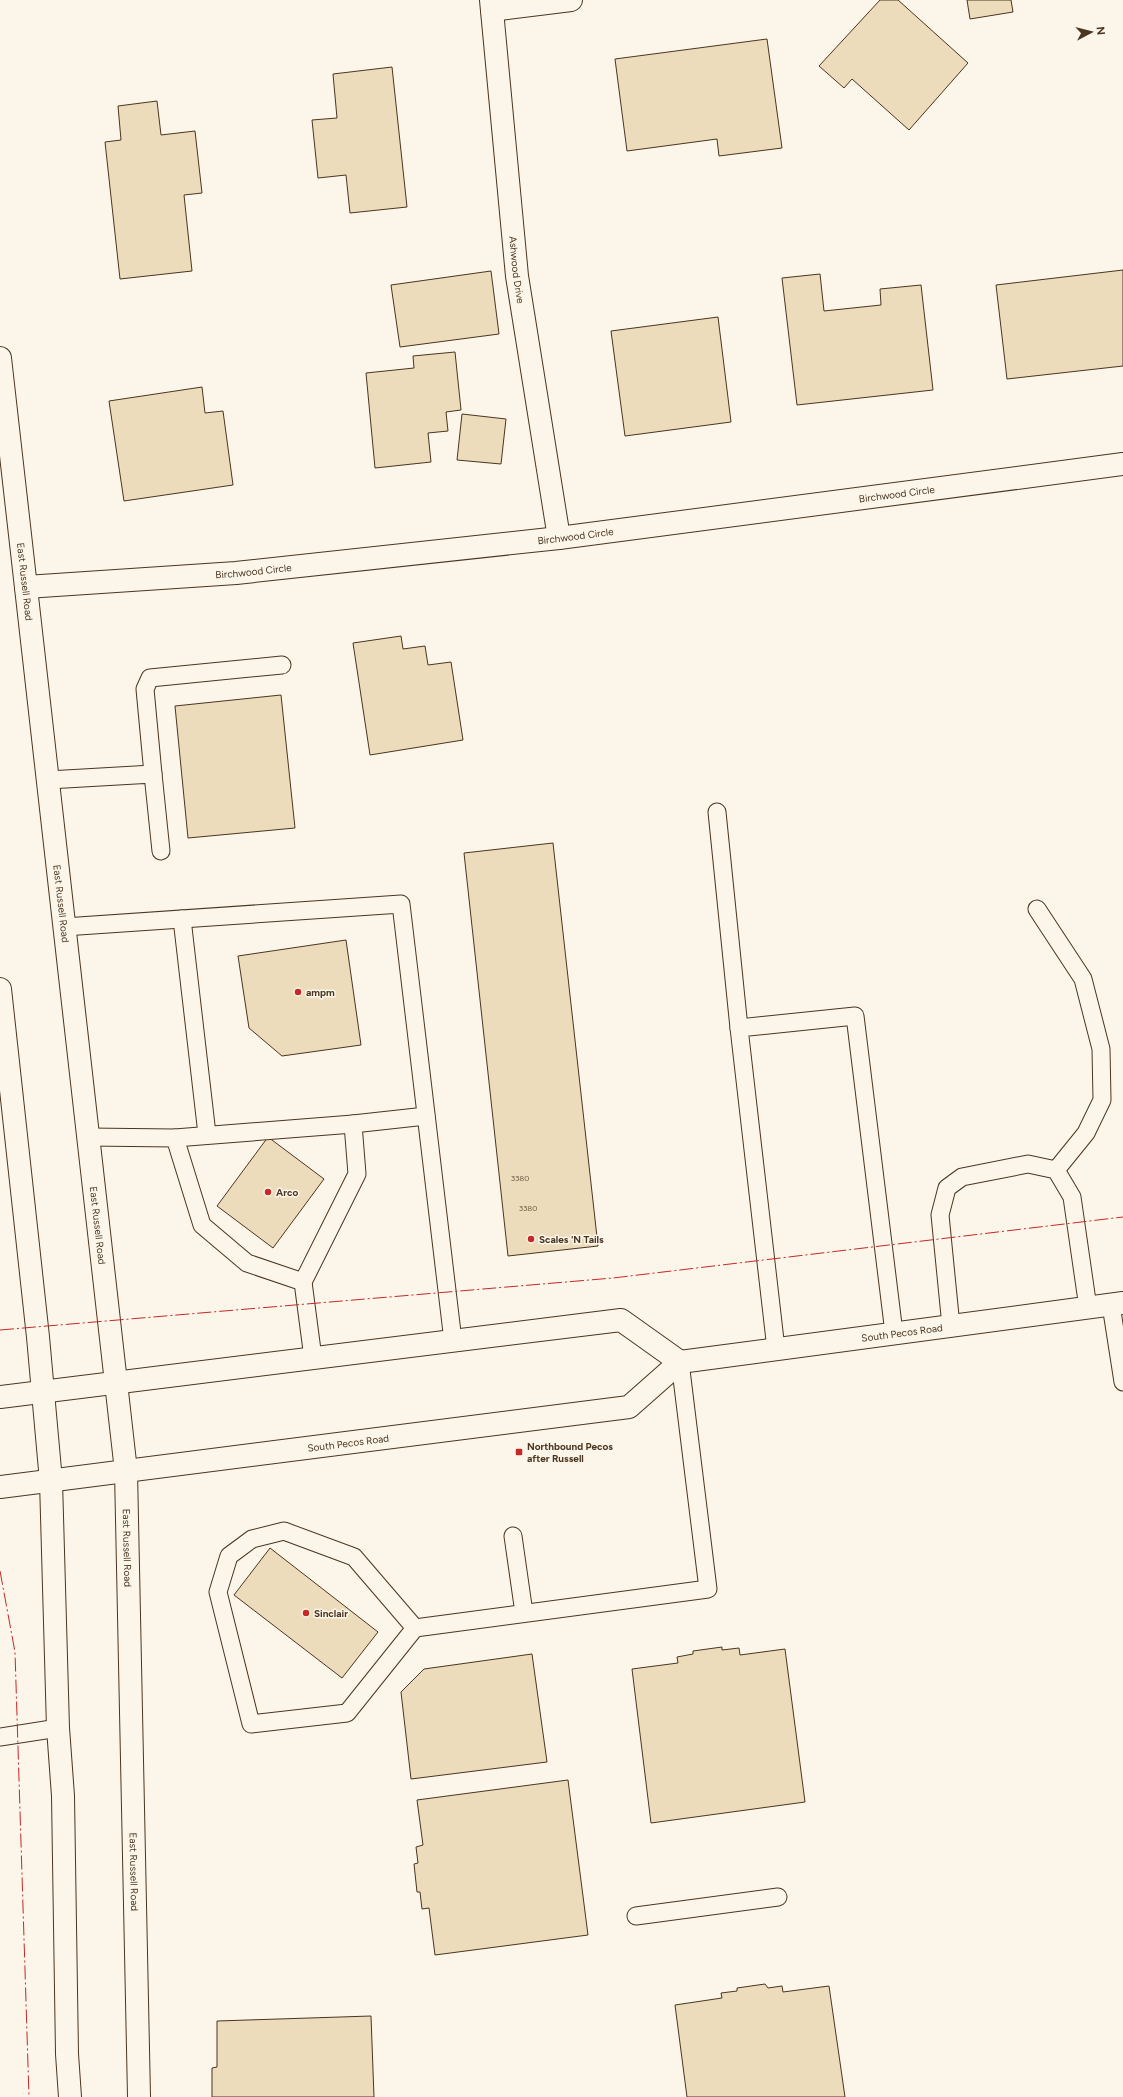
<svg xmlns="http://www.w3.org/2000/svg" width="1123" height="2097" font-family="Figtree,sans-serif">
  <style>
    .building { fill: #ecdcbc; stroke: #4a3520 }
    .lines { fill: none; stroke-linecap: round; stroke-linejoin: round }
    .lane-casing { stroke: #4a3520; stroke-width: 19 }
    .street-casing { stroke: #4a3520; stroke-width: 24 }
    .primary-casing { stroke: #4a3520; stroke-width: 24 }
    .lane { stroke: #fbf6e9; stroke-width: 17 }
    .street { stroke: #fbf6e9; stroke-width: 22 }
    .primary { stroke: #fbf6e9; stroke-width: 22 }
    .power { stroke: #c62828; stroke-width: 1; stroke-dasharray: 14 3 2 3; stroke-linecap: butt }
    .poi-dot { fill: #c62828; stroke: #fbf6e9; stroke-width: 1.5 }
    .labels { text-anchor: middle; stroke-width: 3; stroke-linejoin: round; paint-order: stroke }
    .number-label { font-size: 8px; fill: #725f47 }
    .street-label { font-size: 10px; fill: #4a3520; stroke: #fbf6e9 }
    .poi-label { font-size: 10px; font-weight: bold; fill: #4a3520; stroke: #fbf6e9; text-anchor: start }
  </style>
  <rect width="100%" height="100%" fill="#fbf6e9"/>
  <g class="building">
    <polygon points="880,0 898,0 968,63 909,130 852,79 844,88 819,66"/>
    <polygon points="967,0 1011,0 1013,12 970,19"/>
    <polygon points="767,39 782,148 719,156 717,139 627,151 615,59"/>
    <polygon points="392,67 407,207 350,213 346,175 318,178 312,120 337,118 333,74"/>
    <polygon points="157,101 161,135 195,131 202,193 184,195 192,271 120,279 105,142 121,140 118,106"/>
    <polygon points="1123,270 1123,366 1007,379 996,285"/>
    <polygon points="491,271 499,334 400,347 391,285"/>
    <polygon points="820,274 824,311 881,305 880,289 921,285 933,390 797,405 782,278"/>
    <polygon points="718,317 731,422 625,436 611,331"/>
    <polygon points="455,352 461,410 446,412 448,431 428,433 431,462 375,468 366,373 414,368 413,356"/>
    <polygon points="202,387 205,413 223,411 233,485 124,501 109,401"/>
    <polygon points="462,414 506,419 501,464 457,460"/>
    <polygon points="401,636 403,649 425,646 428,665 451,662 463,740 370,755 353,643"/>
    <polygon points="281,695 295,828 188,838 175,706"/>
    <polygon points="553,843 598,1246 508,1256 464,853"/>
    <polygon points="346,940 361,1045 282,1056 249,1028 238,956"/>
    <polygon points="268,1137 324,1179 273,1248 217,1206"/>
    <polygon points="270,1548 378,1632 342,1678 234,1595"/>
    <polygon points="722,1647 722,1650 739,1648 740,1655 785,1649 805,1802 651,1823 632,1669 678,1663 677,1657 693,1654 693,1651"/>
    <polygon points="532,1654 547,1762 411,1779 401,1692 424,1669"/>
    <polygon points="568,1780 588,1935 435,1955 429,1908 422,1909 420,1892 417,1892 414,1864 418,1863 416,1847 423,1845 417,1800"/>
    <polygon points="765,1984 768,1988 782,1986 783,1992 829,1986 845,2097 687,2097 675,2005 722,1998 721,1993 737,1991 737,1988"/>
    <polygon points="371,2016 374,2097 212,2097 212,2068 217,2067 217,2021"/>
  </g>
  <g class="lines">
    <defs>
      <g id="lane">
        <polyline points="153,774 145,689 150,678 282,665"/>
        <polyline points="48,780 153,774 161,851"/>
        <polyline points="717,812 739,1028"/>
        <polyline points="1037,909 1083,979 1101,1049 1102,1100 1086,1133 1056,1170"/>
        <polyline points="182,919 207,1134"/>
        <polyline points="64,927 401,904 453,1341"/>
        <polyline points="353,1124 426,1116"/>
        <polyline points="88,1137 175,1138 202,1225 247,1263 303,1282 313,1358"/>
        <polyline points="175,1138 353,1124 357,1174 303,1282"/>
        <polyline points="1111,1305 1123,1382"/>
        <polyline points="951,1326 940,1215 947,1188 962,1177 1028,1164 1056,1170 1072,1197 1088,1308"/>
        <polyline points="776,1349 739,1028 855,1016 894,1333"/>
        <polygon points="284,1531 354,1557 415,1628 347,1713 251,1724 218,1592 229,1556 252,1539"/>
        <polyline points="513,1536 524,1613"/>
        <polyline points="415,1628 708,1589 680,1362"/>
        <polyline points="0,1737 58,1728"/>
        <polyline points="636,1916 778,1897"/>
      </g>
      <g id="street">
        <path id="s1" d="M 491,0 L 517,276 L 559,538"/>
        <polyline points="492,10 571,0"/>
        <path id="s2" d="M 26,587 L 236,573 L 559,538 L 1123,464"/>
      </g>
      <g id="primary">
        <path id="s3" d="M 0,358 L 126,1471 L 139,2097"/>
        <polyline points="0,989 38,1337 51,1481 58,1728 63,1796 67,2054 70,2097"/>
        <polyline points="0,1397 621,1320 680,1362"/>
        <path id="s4" d="M 0,1487 L 629,1407 L 680,1362 L 1123,1303"/>
      </g>
    </defs>
    <use href="#lane" class="lane-casing"/>
    <use href="#street" class="street-casing"/>
    <use href="#primary" class="primary-casing"/>
    <use href="#lane" class="lane"/>
    <use href="#street" class="street"/>
    <use href="#primary" class="primary"/>
    <g class="power">
      <polyline points="0,1330 613,1278 1123,1217"/>
      <polyline points="0,1571 15,1652 29,2097"/>
    </g>
  </g>
  <g class="poi-dot">
    <circle cx="298" cy="992" r="4"/>
    <circle cx="268" cy="1192" r="4"/>
    <circle cx="531" cy="1239" r="4"/>
    <rect x="515" y="1448" width="8" height="8" rx="2"/>
    <circle cx="306" cy="1613" r="4"/>
  </g>
  <g class="labels">
    <g class="number-label">
      <text x="520" y="1181">3380</text>
      <text x="528" y="1211">3380</text>
    </g>
    <g class="street-label">
      <text dy="4" stroke="none"><textPath href="#s1" startOffset="271">Ashwood Drive</textPath></text>
      <text dy="4" stroke="none"><textPath href="#s2" startOffset="876">Birchwood Circle</textPath></text>
      <text dy="4" stroke="none"><textPath href="#s2" startOffset="552">Birchwood Circle</textPath></text>
      <text dy="4" stroke="none"><textPath href="#s2" startOffset="228">Birchwood Circle</textPath></text>
      <text dy="4" stroke="none"><textPath href="#s3" startOffset="225">East Russell Road</textPath></text>
      <text dy="4" stroke="none"><textPath href="#s3" startOffset="549">East Russell Road</textPath></text>
      <text dy="4" stroke="none"><textPath href="#s3" startOffset="873">East Russell Road</textPath></text>
      <text dy="4" stroke="none"><textPath href="#s4" startOffset="926">South Pecos Road</textPath></text>
      <text dy="4" stroke="none"><textPath href="#s4" startOffset="351">South Pecos Road</textPath></text>
      <text dy="4" stroke="none"><textPath href="#s3" startOffset="1197">East Russell Road</textPath></text>
      <text dy="4" stroke="none"><textPath href="#s3" startOffset="1521">East Russell Road</textPath></text>
    </g>
    <g class="poi-label">
      <text x="306" y="996">ampm</text>
      <text x="276" y="1196">Arco</text>
      <text x="539" y="1243">Scales 'N Tails</text>
      <text x="527" y="1450">Northbound Pecos<tspan x="527" dy="12">after Russell</tspan></text>
      <text x="314" y="1617">Sinclair</text>
    </g>
  </g>
  <g transform="translate(1091 32) rotate(83)" stroke="#fbf6e9" stroke-width="3" paint-order="stroke">
  <path d="M0-3L7 15L0 10L-7 15Z" fill="#4a3520"/>
  <text y="-6" font-size="11" font-weight="bold" text-anchor="middle" fill="#4a3520">N</text>
  </g>
</svg>
